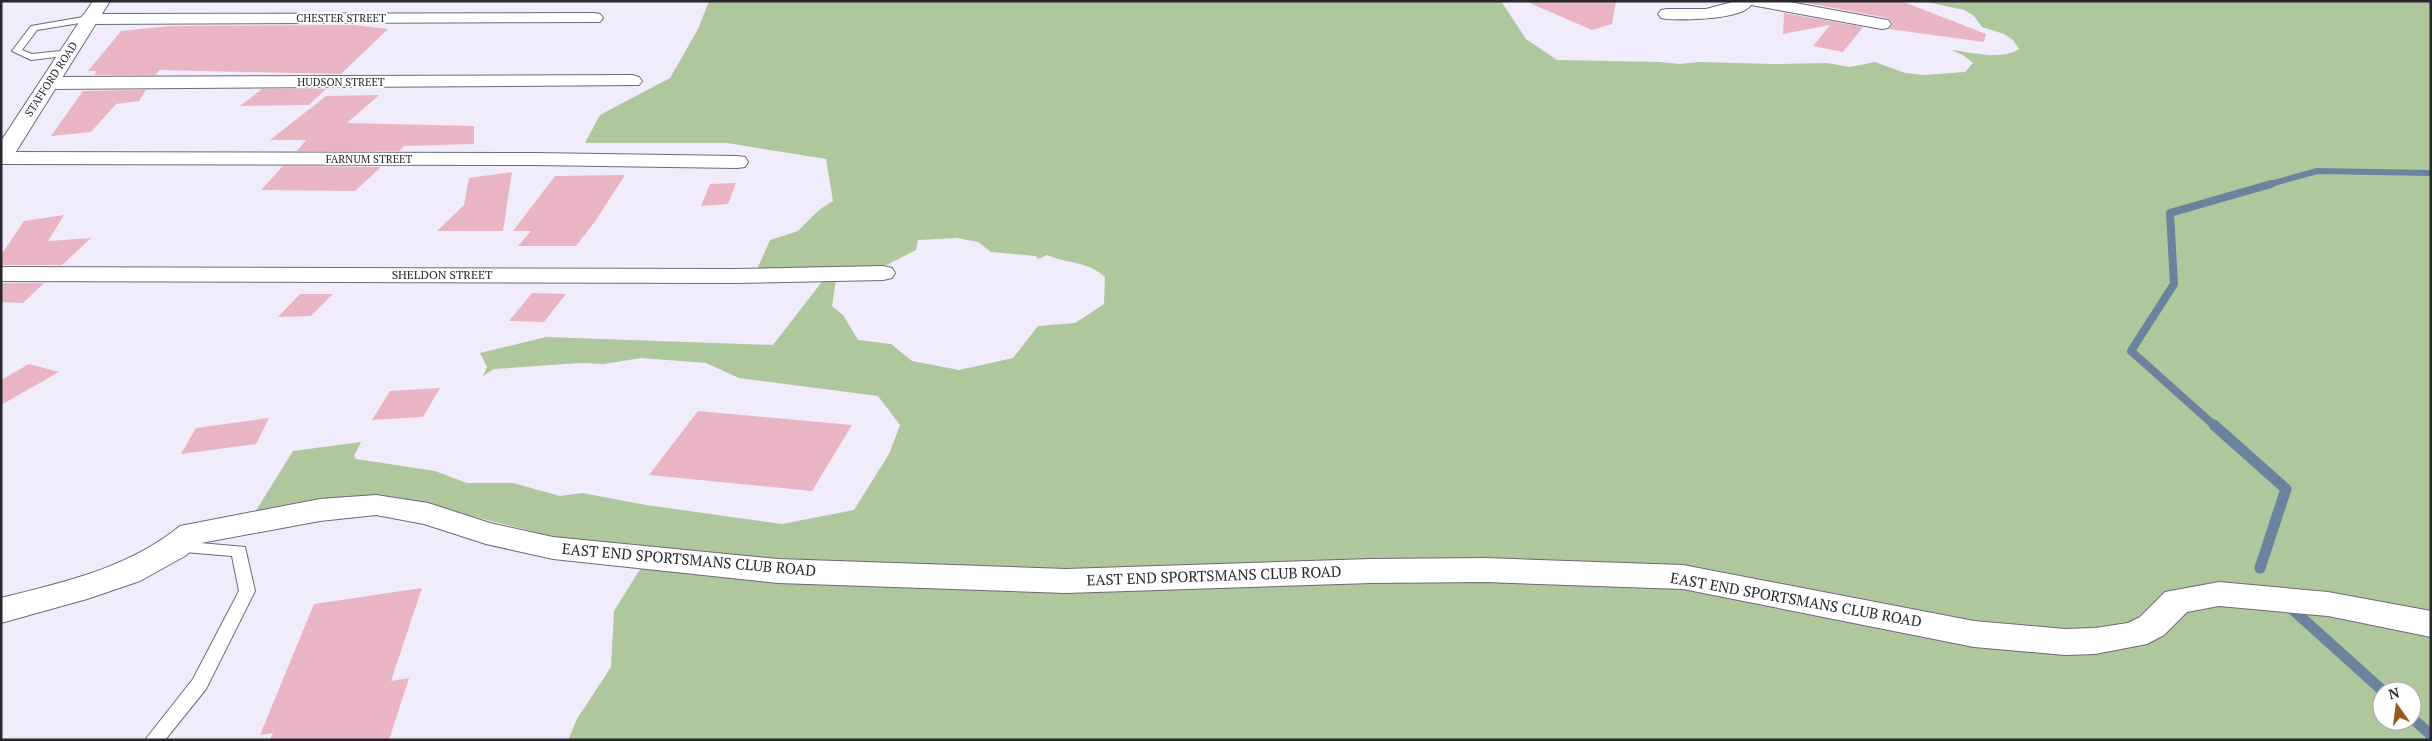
<svg xmlns="http://www.w3.org/2000/svg" width="2432" height="741" font-family="'PT Serif',serif">
  <style>
    .forest { fill: #aec79d; fill-rule: evenodd }
    .lines { fill: none; stroke-linecap: round; stroke-linejoin: round }
    .stream-far2 { stroke: #6c839e; stroke-width: 6 }
    .stream-far1 { stroke: #6c839e; stroke-width: 8 }
    .stream { stroke: #6c839e; stroke-width: 11 }
    .building { fill: #e9b5c4 }
    .service-casing { stroke: #6e697a; stroke-width: 2 }
    .minor-casing { stroke: #6e697a; stroke-width: 2 }
    .secondary-casing { stroke: #6e697a; stroke-width: 2 }
    .service { fill: #fff; fill-rule: evenodd }
    .minor { fill: #fff; fill-rule: evenodd }
    .secondary { fill: #fff; fill-rule: evenodd }
    .labels { text-anchor: middle; stroke-width: 4; stroke-linejoin: round; paint-order: stroke }
    .far-street-label { font-size: 11px; fill: #29272e; stroke: #fff }
    .street-label { font-size: 12px; fill: #29272e; stroke: #fff }
    .near-street-label { font-size: 15px; fill: #29272e; stroke: #fff }
  </style>
  <rect width="100%" height="100%" fill="#f1ecfc"/>
  <path class="forest" d="M 709,1 L 1501,1 L 1526,39 L 1557,60 L 1660,62 L 1680,64 L 1699,62 L 1774,64 L 1827,63 L 1850,67 L 1875,62 L 1905,73 L 1924,75 L 1965,72 L 1973,63 L 1963,55 L 1951,50 C 1972,52 2001,61 2019,49 L 2013,40 L 2004,34 L 1982,27 L 1974,16 L 1964,10 L 1922,1 L 2431,1 L 2431,740 L 568,740 L 577,719 L 611,667 L 614,611 L 649,555 L 568,546 L 535,532 L 435,507 L 255,512 L 293,451 L 361,442 L 354,456 L 356,459 L 435,471 L 467,483 L 513,483 L 560,496 L 582,493 L 646,505 L 782,524 L 854,510 L 889,454 L 900,425 L 878,396 L 739,378 L 706,363 L 641,358 L 604,364 L 580,363 L 494,369 L 483,376 L 487,367 L 480,353 L 546,337 L 773,345 L 824,279 L 756,272 L 770,240 L 798,231 L 819,210 L 833,201 L 826,159 L 727,143 L 585,143 L 600,115 L 670,78 L 698,29 ZM 957,238 L 978,242 L 991,252 L 1036,256 L 1038,259 L 1047,255 C 1067,264 1086,260 1105,277 L 1104,304 L 1075,323 L 1038,326 L 1013,358 L 959,370 L 912,361 L 891,344 L 858,340 L 843,315 L 832,306 L 837,273 L 877,270 L 916,250 L 918,240 ZM 2382,691 L 2412,691 L 2412,721 L 2382,721 Z"/>
  <g class="lines">
    <polyline class="stream-far2" points="2267,185 2317,171 2431,173"/>
    <polyline class="stream-far1" points="2216,427 2131,351 2174,284 2170,213 2271,184"/>
    <g class="stream">
      <polyline points="2214,425 2286,489 2260,568"/>
      <polyline points="2292,609 2383,691"/>
      <polyline points="2412,718 2431,735"/>
    </g>
  </g>
  <g class="building">
    <polygon points="1525,1 1616,1 1612,24 1592,30"/>
    <polygon points="1796,1 1901,1 1986,34 1984,42 1889,29 1893,24 1888,18"/>
    <polygon points="1784,13 1863,27 1843,52 1813,46 1830,25 1783,34"/>
    <polygon points="354,25 388,29 341,74 159,70 156,75 94,75 97,71 88,71 121,31 170,26"/>
    <polygon points="262,89 326,89 309,105 240,106"/>
    <polygon points="146,90 139,101 116,104 91,132 51,136 83,91"/>
    <polygon points="379,95 347,123 474,126 474,144 404,146 399,151 297,151 306,140 270,140 326,96"/>
    <polygon points="283,166 381,167 355,191 261,190"/>
    <polygon points="512,172 503,231 437,231 464,205 469,178"/>
    <polygon points="625,175 596,220 576,246 518,246 531,231 513,231 555,176"/>
    <polygon points="736,183 728,204 701,206 710,184"/>
    <polygon points="64,215 48,241 91,238 62,265 1,265 1,255 24,221"/>
    <polygon points="1,283 44,283 23,303 1,302"/>
    <polygon points="532,293 566,294 544,322 509,321"/>
    <polygon points="300,294 333,294 311,316 278,317"/>
    <polygon points="29,364 59,372 1,405 1,380"/>
    <polygon points="440,388 423,417 372,420 390,391"/>
    <polygon points="698,411 852,425 812,491 649,475"/>
    <polygon points="269,418 256,444 181,454 196,428"/>
    <polygon points="422,588 391,681 409,678 389,740 270,740 273,733 260,735 314,604"/>
  </g>
  <g class="lines">
    <defs>
      <g id="service">
        <polygon points="89,16 92,17 92,21 37,30 22,50 32,54 70,50 75,53 73,55 31,60 12,51 31,26"/>
        <polygon points="178,541 245,547 255,591 206,689 165,740 145,740 193,679 239,591 232,556 172,551 170,547 172,543"/>
      </g>
      <g id="minor">
        <path d="M 1736,1 L 1784,1 L 1882,19 L 1888,20 L 1891,24 L 1888,28 L 1882,29 L 1751,5 C 1741,20 1684,20 1667,19 L 1661,18 L 1658,14 L 1661,10 L 1667,9 L 1706,9 Z"/>
        <polygon points="594,13 600,14 603,18 600,22 89,24 83,23 80,19 83,15 89,14"/>
        <polygon points="632,75 639,77 642,81 639,85 50,89 43,87 40,83 43,79 50,77"/>
        <polygon points="1,152 534,153 737,156 745,157 748,162 745,167 737,168 534,165 1,164"/>
        <polygon points="883,266 892,268 895,273 892,278 883,280 734,283 1,281 1,267 734,269"/>
        <path d="M 376,495 L 428,503 L 490,523 L 553,537 L 778,559 L 1066,569 L 1371,559 L 1485,558 L 1683,565 L 1974,621 L 2065,629 L 2095,628 L 2128,623 L 2140,617 L 2165,592 L 2219,582 L 2328,592 L 2431,611 L 2431,637 L 2328,616 L 2219,606 L 2187,612 L 2164,635 L 2147,644 L 2095,654 L 2065,655 L 1974,647 L 1683,589 L 1485,582 L 1371,583 L 1066,593 L 778,583 L 553,559 L 486,544 L 424,524 L 376,515 L 320,521 L 201,543 L 185,556 L 140,581 L 87,599 L 1,623 L 1,598 C 64,582 129,568 180,526 L 320,499 Z"/>
      </g>
      <polygon id="secondary" points="93,1 110,1 12,158 9,163 1,164 1,141"/>
    </defs>
    <use href="#service" class="service-casing"/>
    <use href="#minor" class="minor-casing"/>
    <use href="#secondary" class="secondary-casing"/>
    <use href="#service" class="service"/>
    <use href="#minor" class="minor"/>
    <use href="#secondary" class="secondary"/>
  </g>
  <g class="labels">
    <g class="far-street-label">
      <text x="341" y="22">CHESTER STREET</text>
      <text transform="translate(51 79) rotate(-57)" y="4">STAFFORD ROAD</text>
      <text x="341" y="86">HUDSON STREET</text>
      <text x="369" y="163">FARNUM STREET</text>
    </g>
    <g class="street-label">
      <text x="442" y="279">SHELDON STREET</text>
    </g>
    <g class="near-street-label">
      <text transform="translate(689 560) rotate(5)" y="5">EAST END SPORTSMANS CLUB ROAD</text>
      <text transform="translate(1214 576) rotate(-2)" y="5">EAST END SPORTSMANS CLUB ROAD</text>
      <text transform="translate(1796 600) rotate(10)" y="5">EAST END SPORTSMANS CLUB ROAD</text>
    </g>
  </g>
  <rect width="2432" height="741" fill="none" stroke="#29272e" stroke-width="5"/>
  <g transform="translate(2397 706) rotate(346)"><circle r="24" fill="#ffffff" stroke="#a9a9ab"/>
  <path d="M0-4L9 19L0 12L-9 19Z" fill="#965a1b"/>
  <text y="-8" font-size="14" font-weight="bold" text-anchor="middle" fill="#29272e">N</text>
  </g>
</svg>
